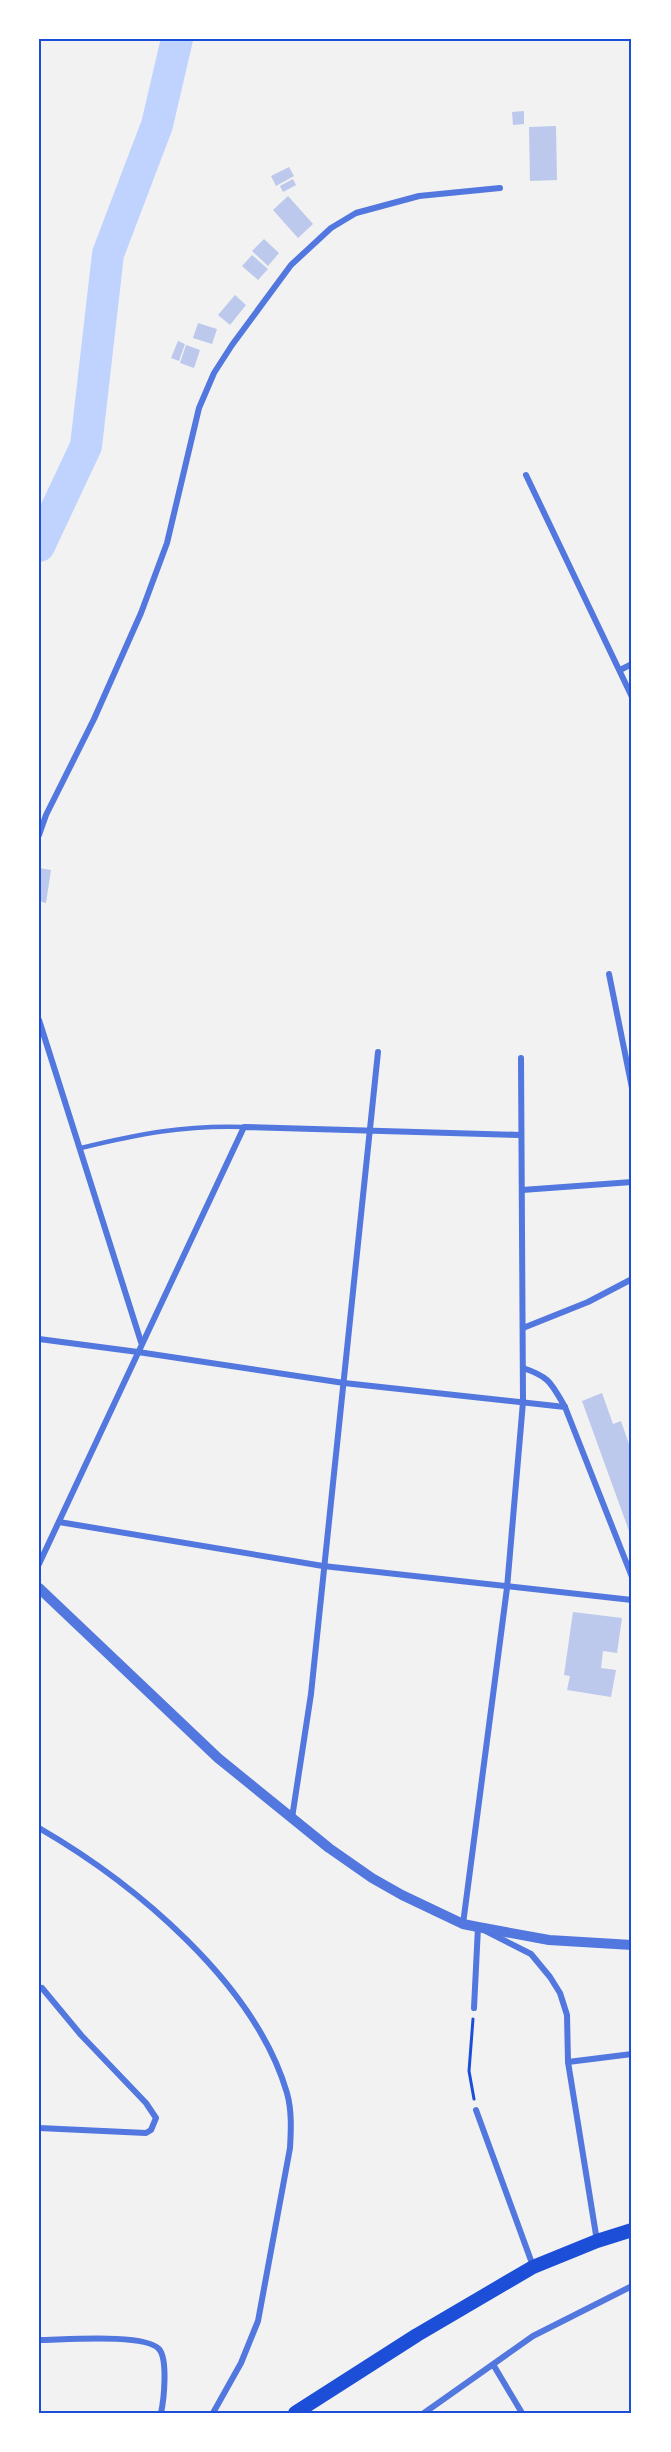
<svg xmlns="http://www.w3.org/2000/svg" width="671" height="2452" font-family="'Fira Sans',sans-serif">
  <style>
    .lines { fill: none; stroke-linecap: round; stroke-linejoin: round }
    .river { stroke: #bfd3fe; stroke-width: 32 }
    .building { fill: #bdc9ec }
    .path { stroke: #1d4ed8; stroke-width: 3 }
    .service { stroke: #5277de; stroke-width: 4.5 }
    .minor { stroke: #5277de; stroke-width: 6 }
    .tertiary { stroke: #5277de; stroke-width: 10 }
    .primary { stroke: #1d4ed8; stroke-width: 14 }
    .neatline { fill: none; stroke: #1d4ed8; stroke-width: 2 }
  </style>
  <rect width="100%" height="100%" fill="#f2f2f2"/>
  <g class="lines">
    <polyline class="river" points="39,546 86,446 108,254 157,125 177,39"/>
  </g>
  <g class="building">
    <polygon points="524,111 524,124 513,125 512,112"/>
    <polygon points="556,126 557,180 530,181 529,127"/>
    <polygon points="289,167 294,176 276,186 271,176"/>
    <polygon points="293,179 296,185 283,192 280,186"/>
    <polygon points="288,196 313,224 298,238 273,210"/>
    <polygon points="264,239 279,253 268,266 252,251"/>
    <polygon points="252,255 268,269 258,280 242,266"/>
    <polygon points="235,295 246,305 230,325 218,315"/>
    <polygon points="198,323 217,329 212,344 193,338"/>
    <polygon points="178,341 185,344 179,361 171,358"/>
    <polygon points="186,345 200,350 194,368 180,363"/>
    <polygon points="39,868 51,870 46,903 39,901"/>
    <polygon points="602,1393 613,1424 621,1421 632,1453 632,1530 629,1531 582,1401"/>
    <polygon points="573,1612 622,1618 617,1653 603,1651 601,1668 616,1670 611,1697 567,1690 570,1676 564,1675"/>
  </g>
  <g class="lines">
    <polyline class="path" points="473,2019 469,2071 474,2099"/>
    <path class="service" d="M 81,1148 C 138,1134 184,1125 244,1127"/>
    <g class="minor">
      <polyline points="526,475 632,697"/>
      <polyline points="620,670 632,664"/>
      <polyline points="39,835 46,815 94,719 141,613 167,543 199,408 214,373 232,345 291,265 331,228 356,213 419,196 500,188"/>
      <polyline points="609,974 632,1088"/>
      <polyline points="39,1020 141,1342"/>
      <polyline points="522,1190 632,1182"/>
      <polyline points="523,1328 588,1302 632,1279"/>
      <polyline points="39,1339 138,1352 344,1383 565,1407"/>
      <path d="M 523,1368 C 550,1377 551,1383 565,1407 L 632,1577"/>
      <polyline points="59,1522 323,1566 632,1600"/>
      <polyline points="39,1564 244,1127 521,1135"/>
      <polyline points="292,1818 311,1694 378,1052"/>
      <path d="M 39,1828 C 134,1883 255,1983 287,2093 C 292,2111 291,2130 290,2148 L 258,2321 L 241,2363 L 213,2413"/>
      <polyline points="463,1924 507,1588 523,1402 521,1058"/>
      <polyline points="474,2008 478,1927 531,1954 550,1977 560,1993 567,2015 568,2062 597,2241"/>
      <polyline points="568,2062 632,2054"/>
      <polyline points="476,2110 533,2266"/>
      <polyline points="39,2128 146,2133 151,2130 156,2118 146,2103 81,2035 42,1988"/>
      <path d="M 39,2340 C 62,2340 145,2333 159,2349 C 168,2359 164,2399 161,2413"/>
      <polyline points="494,2366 522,2413"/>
      <polyline points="424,2413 533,2336 632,2286"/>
    </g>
    <polyline class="tertiary" points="39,1588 218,1758 329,1848 372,1878 402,1895 463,1924 478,1927 549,1940 632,1945"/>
    <polyline class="primary" points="295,2413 417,2335 533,2267 597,2241 632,2230"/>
  </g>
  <rect width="671" height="2452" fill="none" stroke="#ffffff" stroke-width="81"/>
  <rect x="40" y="40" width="590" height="2372" class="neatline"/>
</svg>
